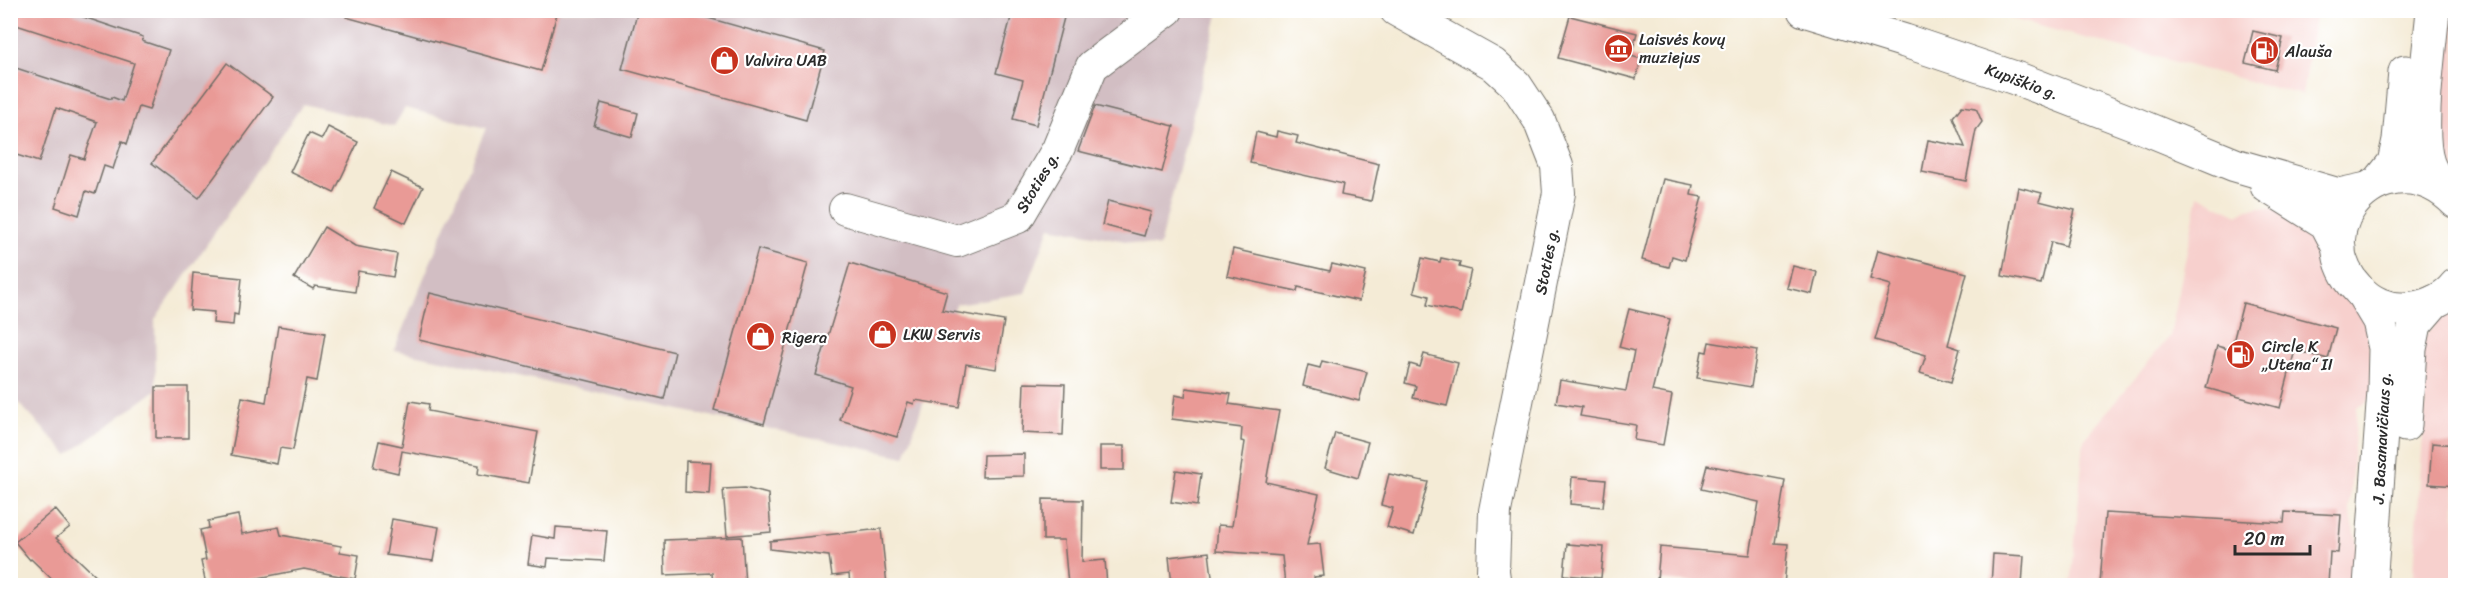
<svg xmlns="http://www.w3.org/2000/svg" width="2466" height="596" font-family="Sriracha,sans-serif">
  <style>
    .built { fill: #f7d0cd }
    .industrial { fill: #d2bec3 }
    .building { fill: #e99a96 }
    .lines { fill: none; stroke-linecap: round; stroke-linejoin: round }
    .minor-casing { stroke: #716e67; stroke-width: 34 }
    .major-casing { stroke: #716e67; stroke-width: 35 }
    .highway-casing { stroke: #716e67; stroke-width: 35 }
    .minor { stroke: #fff; stroke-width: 32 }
    .major { stroke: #fff; stroke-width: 33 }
    .highway { stroke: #fff; stroke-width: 33 }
    .labels { text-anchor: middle; stroke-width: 4.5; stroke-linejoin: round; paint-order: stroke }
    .poi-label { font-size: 16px; fill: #2b2b2b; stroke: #fff; text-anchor: start }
    .street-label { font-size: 16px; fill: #2b2b2b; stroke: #fff }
  </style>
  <rect width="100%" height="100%" fill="#fff"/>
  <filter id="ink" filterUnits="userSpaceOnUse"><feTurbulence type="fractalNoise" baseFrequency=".0167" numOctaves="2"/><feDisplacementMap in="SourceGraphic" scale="12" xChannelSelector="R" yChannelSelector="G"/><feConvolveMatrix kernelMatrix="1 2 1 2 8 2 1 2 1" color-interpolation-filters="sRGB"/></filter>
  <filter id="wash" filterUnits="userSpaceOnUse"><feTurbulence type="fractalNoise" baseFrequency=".008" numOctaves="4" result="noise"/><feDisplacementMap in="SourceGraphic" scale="24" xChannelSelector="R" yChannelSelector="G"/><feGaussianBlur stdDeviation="1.35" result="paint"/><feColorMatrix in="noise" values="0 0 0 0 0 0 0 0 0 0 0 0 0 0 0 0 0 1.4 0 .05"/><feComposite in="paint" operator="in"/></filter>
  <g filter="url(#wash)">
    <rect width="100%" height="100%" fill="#f4ebd6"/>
    <g class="built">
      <polygon points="2004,10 2316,11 2302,95 2001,16"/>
      <polygon points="2441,11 2455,11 2455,185 2446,175 2432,123"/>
      <polygon points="2198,195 2238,215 2248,209 2261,207 2276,208 2307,224 2368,323 2373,395 2366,403 2357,407 2349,508 2357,541 2354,585 2071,586 2084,440 2170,336"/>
      <polygon points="2455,302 2455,585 2413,586 2425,405 2420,396 2420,342"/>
    </g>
    <polygon class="industrial" points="11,11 1219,11 1159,247 1050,227 1025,293 956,304 905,457 394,350 486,128 405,108 394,126 303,104 155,320 156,390 68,455 11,395"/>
    <g id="blocks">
      <g class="building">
        <polygon points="10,10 63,10 143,37 142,41 169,50 149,110 139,107 127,144 122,141 113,169 104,166 95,194 86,191 79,215 55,207 71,155 84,159 97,122 56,108 39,162 10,153 10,66 111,99 112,97 122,101 134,63 10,23"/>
        <polygon points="347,10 558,10 541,71 346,17"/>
        <polygon points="638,10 680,10 825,51 806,120 622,69"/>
        <polygon points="1013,10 1066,10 1036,125 1013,119 1023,80 996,73"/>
        <polygon points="1570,16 1637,33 1631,56 1641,59 1636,79 1558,58"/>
        <polygon points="2253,31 2283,38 2275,70 2245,63"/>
        <polygon points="227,63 273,97 199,198 152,163"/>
        <polygon points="601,103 638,113 632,137 594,126"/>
        <polygon points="1095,106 1174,126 1162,172 1078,151"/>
        <polygon points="1962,106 1976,108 1982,122 1976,130 1966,181 1922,172 1928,140 1965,147 1953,117"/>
        <polygon points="328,127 358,142 334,193 290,172 309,133 322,139"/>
        <polygon points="1277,131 1298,136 1296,143 1379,164 1371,201 1341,195 1343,184 1250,163 1256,132 1276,137"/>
        <polygon points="391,172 423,187 406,223 374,208"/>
        <polygon points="1663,179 1693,185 1691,195 1702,197 1685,260 1672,256 1669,267 1642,260"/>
        <polygon points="2018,187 2042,193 2039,201 2075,210 2066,246 2051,242 2041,284 2002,276"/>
        <polygon points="1108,201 1151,212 1144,236 1102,225"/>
        <polygon points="324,227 355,246 397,254 393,277 358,271 355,292 315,286 313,289 294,278"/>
        <polygon points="758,249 808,263 764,424 714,410"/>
        <polygon points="1233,249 1330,271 1332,264 1366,272 1359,301 1298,287 1297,291 1227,276"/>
        <polygon points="1878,250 1967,273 1948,345 1960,349 1951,382 1920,373 1926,355 1875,340 1891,285 1870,279"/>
        <polygon points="1422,258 1440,262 1441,258 1460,262 1459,267 1471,270 1461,313 1427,305 1429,296 1414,292"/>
        <polygon points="850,263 947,292 942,310 1004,321 996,369 966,364 959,407 915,400 914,404 908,402 897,437 840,420 851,386 816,375"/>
        <polygon points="1793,266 1817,272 1812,294 1787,288"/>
        <polygon points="193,273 242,278 238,315 234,314 233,325 213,323 214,312 190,310"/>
        <polygon points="430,293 675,352 664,399 419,340"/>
        <polygon points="2243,303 2336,328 2328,359 2295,350 2280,408 2206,388 2217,346 2231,350"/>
        <polygon points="1629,309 1670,319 1652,391 1672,395 1663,445 1634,440 1636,425 1580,416 1582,407 1556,403 1560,380 1626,391 1634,351 1619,347"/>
        <polygon points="278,326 325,333 317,381 307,379 293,450 280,448 277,464 231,455 242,397 266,402"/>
        <polygon points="1709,342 1757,350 1751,387 1697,378 1702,351 1707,352"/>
        <polygon points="1424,354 1458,363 1447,406 1413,398 1416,386 1405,383 1410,364 1420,367"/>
        <polygon points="1322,361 1367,372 1359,401 1303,386 1308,365 1320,368"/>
        <polygon points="1024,383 1065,384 1063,435 1022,433"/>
        <rect x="156" y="387" width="32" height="51"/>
        <polygon points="1186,388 1231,394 1229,404 1279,411 1266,482 1319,494 1307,545 1320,544 1324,576 1314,577 1315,585 1285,585 1282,556 1216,551 1218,525 1232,526 1245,442 1241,441 1242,428 1172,419 1175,395 1185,397"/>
        <polygon points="410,401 429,404 428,411 538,432 529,483 478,474 479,465 402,451 398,473 373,467 379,441 402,446"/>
        <polygon points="1335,433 1368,442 1358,478 1325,468"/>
        <polygon points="2432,443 2456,445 2456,486 2429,484"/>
        <rect x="1100" y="446" width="24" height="24"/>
        <polygon points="1024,454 1024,476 982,477 983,455"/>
        <polygon points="686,461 711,462 709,494 685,492"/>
        <polygon points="1707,465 1785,480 1775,543 1788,544 1784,585 1718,585 1657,580 1660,547 1750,555 1759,502 1701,489"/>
        <polygon points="1176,470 1201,474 1197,506 1171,502"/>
        <polygon points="1389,474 1428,482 1414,535 1387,527 1393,508 1381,505"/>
        <polygon points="1572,477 1606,480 1603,507 1570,504"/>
        <polygon points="745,488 768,494 771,532 727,536 723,489"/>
        <polygon points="1043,499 1083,500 1082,562 1105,560 1107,585 1068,585 1064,540 1043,540"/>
        <polygon points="55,509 70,527 56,538 105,585 58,585 31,559 30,560 15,542"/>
        <polygon points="2285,512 2341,515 2338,553 2330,552 2328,585 2100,585 2105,513 2284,523"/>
        <polygon points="238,515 242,534 279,527 281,535 341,546 340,552 359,555 355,579 304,569 238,582 239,585 206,585 201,561 206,560 200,530 209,528 208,521"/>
        <polygon points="392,519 439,527 433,561 386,555"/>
        <polygon points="556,527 607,531 604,561 548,558 547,567 528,564 532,535 555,539"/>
        <polygon points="881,529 887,585 850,585 849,574 832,576 829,556 770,549 770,541"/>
        <polygon points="742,537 745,585 713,585 712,573 665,575 664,540"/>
        <polygon points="1567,544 1604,547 1601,578 1564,575"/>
        <polygon points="1209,552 1213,585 1172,585 1169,557"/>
        <polygon points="1993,554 2024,556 2022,585 1991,585"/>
      </g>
    </g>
  </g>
  <g filter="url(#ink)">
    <use href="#blocks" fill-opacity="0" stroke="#716e67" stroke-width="1.5"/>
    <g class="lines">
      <defs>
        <g id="minor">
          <polyline points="1396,10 1493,64 1516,85 1539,120 1557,166 1559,193 1495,511 1493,571 1495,586"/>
          <polyline points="845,209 957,241 1018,217 1058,149 1092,66 1167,10"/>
        </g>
        <g id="major">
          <polyline points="2364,296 2379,321 2385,348 2384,391 2370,586"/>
          <polyline points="2405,425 2410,349 2415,324 2434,302"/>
        </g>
        <g id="highway">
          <polyline points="1804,10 1905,41 2021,80 2135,124 2235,165 2339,195 2367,189"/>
          <path d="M 2433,10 C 2430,47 2417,132 2428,163 C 2431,173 2439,182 2445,191"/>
          <polyline points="2378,183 2394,163 2399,140 2405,72"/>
          <polyline points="2267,186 2326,223 2339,248"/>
          <path d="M 2456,202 C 2388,133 2297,227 2359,290 C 2370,302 2387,310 2404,309 C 2423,308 2444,301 2456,285"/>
        </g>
      </defs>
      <use href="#minor" class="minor-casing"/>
      <use href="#major" class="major-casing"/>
      <use href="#highway" class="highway-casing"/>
      <use href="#minor" class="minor"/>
      <use href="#major" class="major"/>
      <use href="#highway" class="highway"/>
    </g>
  </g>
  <defs>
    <symbol id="museum-disc" viewBox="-11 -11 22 22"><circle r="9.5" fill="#c8321e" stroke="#fff"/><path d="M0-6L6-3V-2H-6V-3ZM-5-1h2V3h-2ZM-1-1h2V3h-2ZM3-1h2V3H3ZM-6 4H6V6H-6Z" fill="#fff"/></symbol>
    <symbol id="fuel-disc" viewBox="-11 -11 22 22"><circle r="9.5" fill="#c8321e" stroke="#fff"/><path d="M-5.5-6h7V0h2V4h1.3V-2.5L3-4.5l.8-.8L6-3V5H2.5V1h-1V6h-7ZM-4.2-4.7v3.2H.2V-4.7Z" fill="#fff"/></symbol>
    <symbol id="shop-disc" viewBox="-11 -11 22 22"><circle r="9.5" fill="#c8321e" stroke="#fff"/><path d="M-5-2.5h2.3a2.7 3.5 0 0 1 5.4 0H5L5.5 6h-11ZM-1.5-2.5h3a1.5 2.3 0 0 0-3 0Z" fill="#fff"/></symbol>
  </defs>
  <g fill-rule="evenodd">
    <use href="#museum-disc" x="1602" y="32" width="33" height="33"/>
    <use href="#fuel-disc" x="2248" y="34" width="33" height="33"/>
    <use href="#shop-disc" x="708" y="44" width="33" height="33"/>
    <use href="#shop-disc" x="866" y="318" width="33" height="33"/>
    <use href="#shop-disc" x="744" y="320" width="33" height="33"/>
    <use href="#fuel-disc" x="2224" y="338" width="33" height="33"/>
  </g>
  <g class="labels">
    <g class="poi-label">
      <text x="1639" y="45">Laisvės kovų<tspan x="1639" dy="18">muziejus</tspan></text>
      <text x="2285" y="57">Alauša</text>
      <text x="745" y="66">Valvira UAB</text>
      <text x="903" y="340">LKW Servis</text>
      <text x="782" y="343">Rigera</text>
      <text x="2262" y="352">Circle K<tspan x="2262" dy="18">„Utena“ II</tspan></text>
    </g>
    <g class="street-label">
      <text transform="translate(2022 81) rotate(20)" y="6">Kupiškio g.</text>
      <text transform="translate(1037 182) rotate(-59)" y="6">Stoties g.</text>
      <text transform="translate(1546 261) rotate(-79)" y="6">Stoties g.</text>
      <text transform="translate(2381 438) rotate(-87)" y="6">J. Basanavičiaus g.</text>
    </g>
  </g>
  <rect width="2466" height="596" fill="none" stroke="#fff" stroke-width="36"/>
  <path d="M2235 545v9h75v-9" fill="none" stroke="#2b2b2b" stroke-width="3"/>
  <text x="2244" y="545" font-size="18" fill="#2b2b2b" stroke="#ffffff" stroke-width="4.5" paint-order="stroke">20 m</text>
</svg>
